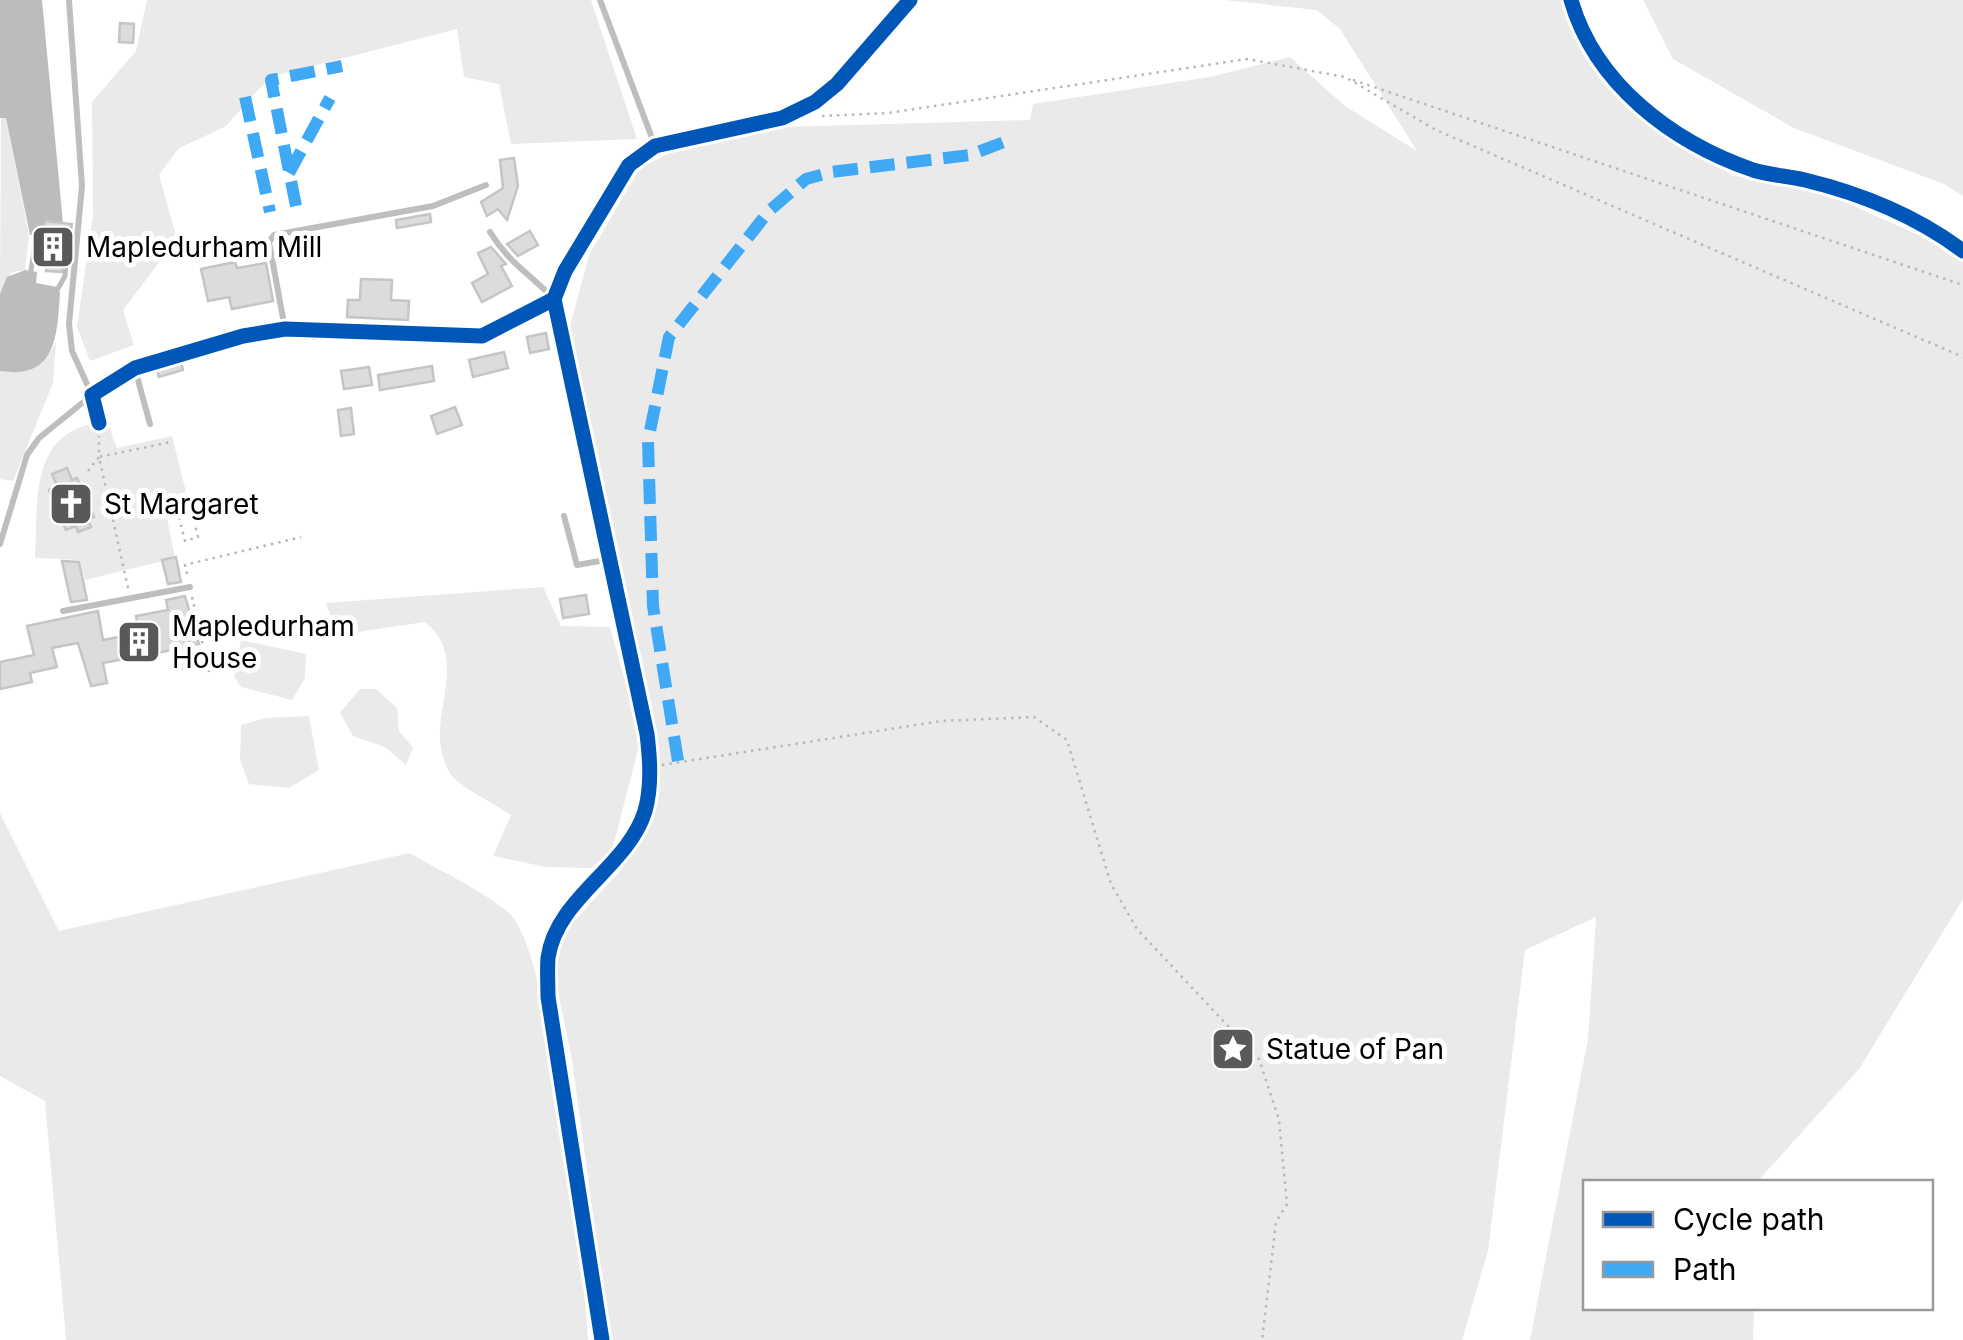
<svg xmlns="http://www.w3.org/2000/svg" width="1963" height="1340" font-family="Inter,sans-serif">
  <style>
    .green { fill: #eaeaea }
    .water { fill: #bcbcbc }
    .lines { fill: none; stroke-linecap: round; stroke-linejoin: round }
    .stream { stroke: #bcbcbc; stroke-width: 5 }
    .building { fill: #dcdcdc; stroke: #c5c5c5; stroke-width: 2.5 }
    .path { stroke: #b8b8b8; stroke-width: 2.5; stroke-dasharray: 2.5 5; stroke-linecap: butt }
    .lane { stroke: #bebebe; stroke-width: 6 }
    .street { stroke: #bebebe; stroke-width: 12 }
    .quiet { stroke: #3fa9f5; stroke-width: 12; stroke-dasharray: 25 12; stroke-linecap: butt }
    .cycleway-casing { stroke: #fff; stroke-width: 21 }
    .cycleway { stroke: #0057b8; stroke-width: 15 }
    .labels { text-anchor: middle; stroke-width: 10; stroke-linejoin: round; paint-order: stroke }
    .poi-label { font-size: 28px; fill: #000; stroke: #fff; text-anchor: start }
  </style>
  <rect width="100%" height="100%" fill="#fff"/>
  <g class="green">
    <polygon points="147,0 591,0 637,139 511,144 499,84 464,77 457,29 270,77 226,126 178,149 159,175 177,239 123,310 134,345 90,361 77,327 93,216 92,102 136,51"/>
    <polygon points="1225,0 1563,0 1576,34 1609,88 1731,175 1820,191 1921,236 1963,261 1963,899 1859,1069 1757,1182 1586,1182 1586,1308 1754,1308 1753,1340 1530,1340 1588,1039 1596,917 1525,950 1488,1251 1462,1340 610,1340 572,1060 553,967 567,929 620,871 647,825 658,775 568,334 589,255 640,168 680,148 783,127 1030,120 1033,104 1210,77 1290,57 1345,106 1417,151 1340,29 1317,10"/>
    <polygon points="1643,0 1963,0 1963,196 1944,184 1794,128 1673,59"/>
    <polygon points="1,117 6,118 29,235 25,270 12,272 0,294"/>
    <path d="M 56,342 L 53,383 L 13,481 L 0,479 L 0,371 C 25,376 45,365 56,342 Z"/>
    <path d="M 99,423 L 109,427 L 117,448 L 172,436 L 186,492 L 163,498 L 175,558 L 85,580 L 80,560 L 35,558 C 38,504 29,431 99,423 Z"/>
    <path d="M 543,587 L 561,626 L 610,627 L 641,738 L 612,851 L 591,868 L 546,867 L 493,856 L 511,815 C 498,806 459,786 452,776 C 416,723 477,665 425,622 L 337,635 L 326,603 Z"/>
    <polygon points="241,640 306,654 305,678 292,700 241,687 234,676"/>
    <polygon points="360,689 376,689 397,708 399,731 413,748 406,765 385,747 353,736 340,713"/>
    <polygon points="309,716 319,770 289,788 249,784 240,760 241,725 266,718"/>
    <path d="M 0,813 L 59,931 L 410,853 C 441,872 481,889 509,913 C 552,951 584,1270 588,1340 L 66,1340 L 45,1101 L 0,1076 Z"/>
  </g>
  <g class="water">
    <polygon points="0,0 42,0 63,223 46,222 44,237 30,235 6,118 0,118"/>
    <path d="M 25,270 L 37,272 L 36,283 L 57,287 L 60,293 C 57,335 57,380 0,371 L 0,294 L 7,277 Z"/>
  </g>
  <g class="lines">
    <g class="stream">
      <polyline points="30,276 35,246"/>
      <polyline points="56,292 65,276 67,247"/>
    </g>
  </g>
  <g class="building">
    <polygon points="120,23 134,24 133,43 119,42"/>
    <polygon points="514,158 518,186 507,220 498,209 487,216 481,202 503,188 500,160"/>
    <polygon points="430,214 431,222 397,228 396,220"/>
    <polygon points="45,221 72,224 62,272 46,271 47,261 39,259"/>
    <polygon points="530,231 538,245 518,256 507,244"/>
    <polygon points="491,247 506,264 501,266 512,286 482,302 472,283 488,274 478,253"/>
    <polygon points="235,262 237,268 266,263 273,301 232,309 229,297 208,301 201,269"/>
    <polygon points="361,279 392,280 391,300 409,301 408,320 347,317 348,300 360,300"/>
    <polygon points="546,333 549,349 530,353 527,337"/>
    <polygon points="504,352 508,368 473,377 469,360"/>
    <polygon points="181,362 183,370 159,377 157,370"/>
    <polygon points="432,366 434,381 380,390 378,375"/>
    <polygon points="369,367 372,385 344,389 341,371"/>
    <polygon points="455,407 462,425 437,434 431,416"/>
    <polygon points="351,408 354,434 341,436 338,410"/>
    <polygon points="67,468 72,480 77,478 94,517 88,520 91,527 78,532 76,526 66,530 49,490 57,486 52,474"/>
    <polygon points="176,557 181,582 168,584 162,560"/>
    <polygon points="62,561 79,562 87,600 71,602"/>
    <polygon points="586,595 589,614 563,618 560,599"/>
    <polygon points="185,596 199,644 190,645 194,667 176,670 172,650 103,663 107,683 91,686 78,643 52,648 57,667 30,673 32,682 0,689 0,662 34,655 27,626 98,611 103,640 139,633 136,616 168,610 166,600"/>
  </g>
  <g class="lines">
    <g class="path">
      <polyline points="1353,80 1963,285"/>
      <polyline points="822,116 888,113 1247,59 1345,77 1436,130 1963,357"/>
      <polyline points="88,471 99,457 99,436"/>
      <polygon points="190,506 198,537 185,541 177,509"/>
      <polyline points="187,574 185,565 301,537"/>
      <polyline points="128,588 99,457 171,442"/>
      <polyline points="192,597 209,672"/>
      <polyline points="662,765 941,721 1034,717 1067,740 1111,884 1137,929 1259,1059 1279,1120 1287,1204 1276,1222 1262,1340"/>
    </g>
    <g class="lane">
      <polyline points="600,0 655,146"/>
      <path d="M 490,232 C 509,263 529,273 554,299 L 647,734 C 650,759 652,786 645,811 C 628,867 556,898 548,958 C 547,970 548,984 548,997 L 602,1340"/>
      <polyline points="285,329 269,242 274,235 433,206 486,185"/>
      <polyline points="135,369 150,424"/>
      <polyline points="564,516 577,565 611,559"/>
      <polyline points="0,544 27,455 39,438 92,395 72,351 69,324 82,186 69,0"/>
      <polyline points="63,611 190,587"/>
    </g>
    <g class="street">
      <path d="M 1571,0 C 1595,84 1672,142 1753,170 C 1769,175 1788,176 1805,180 C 1863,194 1915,215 1963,251"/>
      <path d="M 99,423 L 92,395 C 172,337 278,325 374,330 C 409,332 454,344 488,334 C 506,328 542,314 554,298 C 560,291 561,279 565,270 C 582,237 602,193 628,167 C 675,119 755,135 811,104 C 854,80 875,32 910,0"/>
    </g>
    <g class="quiet">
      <polyline points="245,97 270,212"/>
      <polyline points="289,173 330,98"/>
      <polyline points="296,206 271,80 342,66"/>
      <polyline points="678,761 653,606 648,441 669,337 769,211 806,179 831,172 970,155 1004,142"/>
    </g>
    <defs>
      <g id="cycleway">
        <path d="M 1571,0 C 1595,84 1672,142 1753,170 C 1769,175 1788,176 1805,180 C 1863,194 1915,215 1963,251"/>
        <polyline points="99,423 92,395 135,368 243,336 285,329 482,336 554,299"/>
        <path d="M 602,1340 L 548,997 C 548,984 547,970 548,958 C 556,898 628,867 645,811 C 652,786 650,759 647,734 L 554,299 L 565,271 L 629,165 L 655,146 L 782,118 L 815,102 L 837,84 L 910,0"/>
      </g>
    </defs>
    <use href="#cycleway" class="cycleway-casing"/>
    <use href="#cycleway" class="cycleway"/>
  </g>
  <defs>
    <symbol id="building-square" viewBox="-11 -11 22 22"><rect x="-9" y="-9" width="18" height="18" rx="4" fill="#595959" stroke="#fff"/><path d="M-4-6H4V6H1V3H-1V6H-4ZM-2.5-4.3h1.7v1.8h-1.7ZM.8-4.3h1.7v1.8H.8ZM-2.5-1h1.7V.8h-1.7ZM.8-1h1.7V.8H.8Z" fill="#fff"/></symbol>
    <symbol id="church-square" viewBox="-11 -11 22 22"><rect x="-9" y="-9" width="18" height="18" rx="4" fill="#595959" stroke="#fff"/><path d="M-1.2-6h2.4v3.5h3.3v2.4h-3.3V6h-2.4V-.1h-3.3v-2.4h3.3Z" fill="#fff"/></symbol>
    <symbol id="sight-square" viewBox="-11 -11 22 22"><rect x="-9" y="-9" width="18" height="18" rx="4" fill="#595959" stroke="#fff"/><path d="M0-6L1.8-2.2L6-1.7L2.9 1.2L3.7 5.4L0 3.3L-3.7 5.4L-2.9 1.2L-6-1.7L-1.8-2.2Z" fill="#fff"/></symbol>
  </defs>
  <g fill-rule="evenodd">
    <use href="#building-square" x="28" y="222" width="50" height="50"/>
    <use href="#church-square" x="46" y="479" width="50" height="50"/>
    <use href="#building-square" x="114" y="617" width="50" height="50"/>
    <use href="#sight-square" x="1208" y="1024" width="50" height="50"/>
  </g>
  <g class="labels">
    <g class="poi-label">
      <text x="86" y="257">Mapledurham Mill</text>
      <text x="104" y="514">St Margaret</text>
      <text x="172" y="636">Mapledurham<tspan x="172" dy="32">House</tspan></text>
      <text x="1266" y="1059">Statue of Pan</text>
    </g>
  </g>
  <rect x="1583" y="1180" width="350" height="130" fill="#ffffff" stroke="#999999" stroke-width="2.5"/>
  <rect x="1603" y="1212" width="50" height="15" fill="#0057b8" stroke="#999999" stroke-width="2.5"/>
  <text x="1673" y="1230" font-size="30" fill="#000000">Cycle path</text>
  <rect x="1603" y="1262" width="50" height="15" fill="#3fa9f5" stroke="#999999" stroke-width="2.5"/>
  <text x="1673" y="1280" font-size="30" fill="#000000">Path</text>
</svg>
